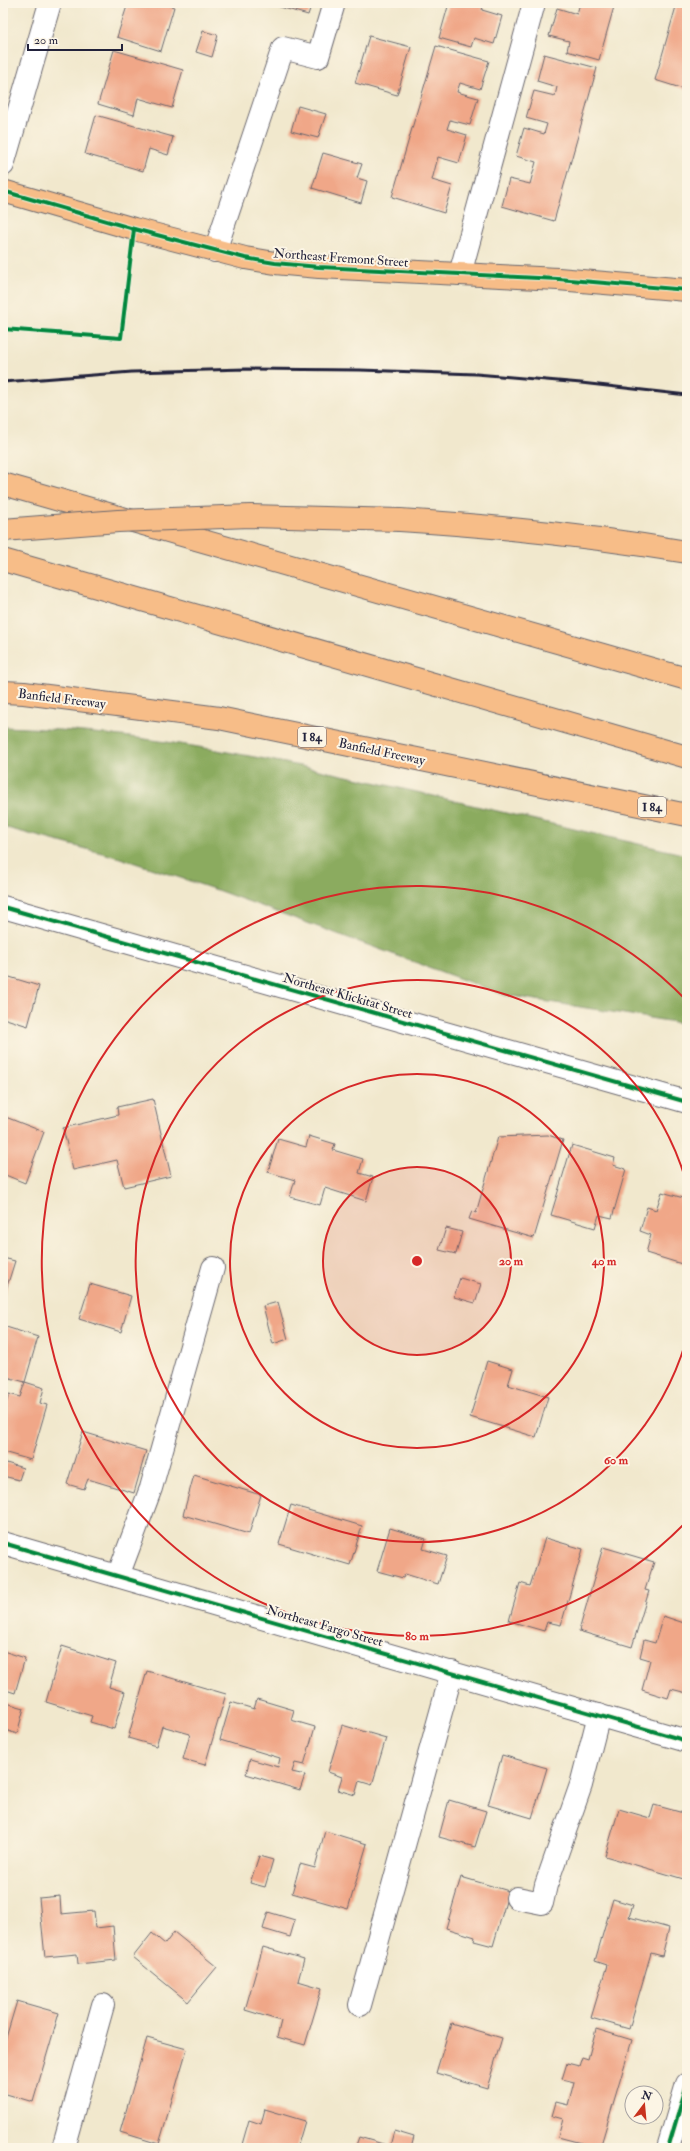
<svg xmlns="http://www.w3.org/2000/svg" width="690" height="2151" font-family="'IM FELL Double Pica',serif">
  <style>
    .forest { fill: #8bab5e; stroke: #56664c }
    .building { fill: #f0a788 }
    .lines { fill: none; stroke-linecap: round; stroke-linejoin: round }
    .minor-casing { stroke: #6a676e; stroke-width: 24 }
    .major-casing { stroke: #6a676e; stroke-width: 24 }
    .highway-casing { stroke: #6a676e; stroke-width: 24 }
    .minor { stroke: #fff; stroke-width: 22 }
    .major { stroke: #f7bd88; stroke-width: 22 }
    .highway { stroke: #f7bd88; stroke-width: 22 }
    .rail { stroke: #22223b; stroke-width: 3 }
    .highway-bridge-casing { stroke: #6a676e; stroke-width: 24; stroke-linecap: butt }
    .highway-bridge { stroke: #f7bd88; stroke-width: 22 }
    .cycleway-casing { stroke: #fcf5e5; stroke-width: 6 }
    .cycleway { stroke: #00873e; stroke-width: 4 }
    .ring { fill: none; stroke: #d62828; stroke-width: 2 }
    .labels { text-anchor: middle; stroke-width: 4; stroke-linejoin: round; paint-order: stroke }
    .shield { fill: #fcf5e5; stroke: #63616e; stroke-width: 1 }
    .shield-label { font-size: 12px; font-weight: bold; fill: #22223b }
    .street-label { font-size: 13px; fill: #22223b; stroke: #fcf5e5 }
    .centre { fill: #d62828; stroke: #fcf5e5; stroke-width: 2 }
    .ring-label { font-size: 12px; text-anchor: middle; font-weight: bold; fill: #d62828; stroke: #fcf5e5; stroke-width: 4; stroke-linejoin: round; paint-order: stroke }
  </style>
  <rect width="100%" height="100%" fill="#fcf5e5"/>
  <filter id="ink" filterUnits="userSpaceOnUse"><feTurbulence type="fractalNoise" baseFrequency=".025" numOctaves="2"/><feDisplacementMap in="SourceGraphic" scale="8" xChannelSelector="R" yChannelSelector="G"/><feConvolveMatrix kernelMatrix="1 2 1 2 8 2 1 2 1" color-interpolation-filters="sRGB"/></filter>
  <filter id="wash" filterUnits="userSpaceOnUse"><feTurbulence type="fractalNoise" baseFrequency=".012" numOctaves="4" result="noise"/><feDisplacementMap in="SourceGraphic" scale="16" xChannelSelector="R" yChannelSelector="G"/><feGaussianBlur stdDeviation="0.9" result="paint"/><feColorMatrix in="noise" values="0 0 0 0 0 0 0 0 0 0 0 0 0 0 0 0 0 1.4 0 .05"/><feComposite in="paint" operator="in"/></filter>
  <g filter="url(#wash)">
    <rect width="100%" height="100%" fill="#f1e8cd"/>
    <path class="forest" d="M 3,727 C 144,731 284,761 421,793 C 510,814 598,835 687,855 L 687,1024 L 505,995 L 217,890 L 117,857 L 3,827 Z"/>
    <g id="blocks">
      <g class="building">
        <polygon points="128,3 160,3 174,7 161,51 117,37"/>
        <polygon points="266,3 312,3 308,15"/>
        <polygon points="449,3 484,3 482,10 502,16 494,44 474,38 471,47 439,38"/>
        <polygon points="580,3 615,3 599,60 567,51 569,41 549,36 557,8 577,14"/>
        <polygon points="677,3 687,3 687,90 655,80"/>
        <polygon points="203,31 218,35 212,57 196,52"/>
        <polygon points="369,36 411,47 397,95 355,83"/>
        <polygon points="436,46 489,61 480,89 460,83 457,92 478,98 470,125 450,120 447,129 467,135 459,163 438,157 432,180 452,186 444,213 392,197"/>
        <polygon points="114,50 183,70 172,108 138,98 134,115 98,104"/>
        <polygon points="544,54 597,68 554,221 502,206 509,179 530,184 536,162 516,156 524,128 544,134 547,124 526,118 534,91 555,96 557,87 537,81"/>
        <polygon points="298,106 326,114 318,138 291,131"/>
        <polygon points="96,115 173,137 168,155 149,149 143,171 85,154"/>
        <polygon points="323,153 362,164 357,178 367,181 361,203 312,188"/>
        <polygon points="3,975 39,986 28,1026 3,1018"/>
        <polygon points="153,1099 171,1176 124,1187 117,1160 73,1170 63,1128 118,1115 117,1107"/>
        <polygon points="3,1116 44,1132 25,1183 3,1174"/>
        <polygon points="548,1135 563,1140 534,1238 469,1219 472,1211 476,1213 498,1137"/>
        <polygon points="309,1136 335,1144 333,1150 363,1159 359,1173 373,1177 366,1201 325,1188 320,1205 290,1197 295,1180 268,1172 278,1139 306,1147"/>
        <polygon points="572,1145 615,1158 613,1165 626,1169 612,1218 599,1215 595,1228 551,1215"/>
        <polygon points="662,1192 687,1199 687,1259 685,1265 646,1253 651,1235 640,1231 647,1207 656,1210"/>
        <polygon points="446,1228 462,1232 456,1254 439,1250"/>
        <polygon points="3,1258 15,1261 3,1299"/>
        <polygon points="460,1278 481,1284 475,1303 454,1297"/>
        <polygon points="90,1284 131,1296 121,1332 79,1319"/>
        <polygon points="278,1302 288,1339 273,1344 263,1306"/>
        <polygon points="3,1326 38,1337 25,1382 44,1388 40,1403 47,1405 31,1460 3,1452 3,1414 9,1394 20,1397 25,1382 3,1376"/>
        <polygon points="487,1361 513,1369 508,1385 548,1397 536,1437 470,1417"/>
        <polygon points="83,1432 146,1451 134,1493 88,1479 84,1489 67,1484"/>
        <polygon points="3,1462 23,1468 19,1480 3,1476"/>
        <polygon points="194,1475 261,1495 249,1534 183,1515"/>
        <polygon points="291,1505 362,1526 350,1565 279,1544"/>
        <polygon points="390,1528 426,1539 423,1549 447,1556 438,1584 405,1574 403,1578 377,1571"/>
        <polygon points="545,1538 583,1549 561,1625 547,1622 544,1631 509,1621 520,1583 530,1586"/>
        <polygon points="603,1547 654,1562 645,1590 649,1591 632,1647 579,1631"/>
        <polygon points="663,1616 687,1624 687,1693 671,1689 668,1698 642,1690 650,1660 640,1657 644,1640 655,1643"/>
        <polygon points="62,1646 116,1663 109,1687 125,1692 114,1729 90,1722 92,1716 46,1702"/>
        <polygon points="3,1651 25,1658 15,1693 3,1689"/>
        <polygon points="147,1671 226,1694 205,1765 183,1759 190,1734 162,1726 156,1746 128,1738"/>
        <polygon points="257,1699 294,1710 291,1720 315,1727 304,1765 295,1763 292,1772 305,1775 300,1790 246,1774 250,1759 278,1767 280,1758 220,1740 231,1702 254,1709"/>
        <polygon points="3,1702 24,1708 17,1734 3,1729"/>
        <polygon points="342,1725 386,1738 372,1785 359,1781 355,1795 338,1790 342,1777 328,1772"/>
        <polygon points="502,1755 547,1768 532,1818 488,1805"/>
        <polygon points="449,1800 486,1811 475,1847 439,1837"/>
        <polygon points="654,1805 687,1814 685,1828 687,1829 687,1880 605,1856 619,1809 650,1818"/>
        <polygon points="325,1831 367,1844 348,1909 292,1893 300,1864 315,1868"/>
        <polygon points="259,1856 273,1860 265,1887 250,1883"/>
        <polygon points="461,1877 509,1891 493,1946 474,1941 475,1937 446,1928"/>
        <polygon points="60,1896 61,1914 94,1911 96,1928 113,1926 116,1960 78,1964 77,1954 45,1957 39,1898"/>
        <polygon points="613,1899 633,1905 629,1917 669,1928 662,1956 651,1953 629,2029 591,2018 607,1965 595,1961"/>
        <polygon points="268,1912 295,1920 290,1937 263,1929"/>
        <polygon points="174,1932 217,1967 188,2002 133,1957 152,1933 165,1944"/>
        <polygon points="263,1947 304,1959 298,1981 322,1988 305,2045 277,2037 281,2021 245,2010"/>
        <polygon points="17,2001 59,2013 33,2102 3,2093 3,2040 5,2041"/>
        <polygon points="451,2023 502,2038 487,2088 436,2073"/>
        <polygon points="596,2029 632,2040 600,2148 558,2137 563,2119 552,2116 556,2102 568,2105 574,2082 562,2079 567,2063 579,2066 582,2057 588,2059"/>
        <polygon points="147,2038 187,2049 159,2144 120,2132"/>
        <polygon points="265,2109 305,2121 297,2148 241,2148 249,2120 261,2124"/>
        <polygon points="394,2131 414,2137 411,2148 355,2148 359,2137 390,2146"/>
      </g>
    </g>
  </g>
  <g filter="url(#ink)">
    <use href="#blocks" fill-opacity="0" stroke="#6a676e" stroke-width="1"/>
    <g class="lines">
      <defs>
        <g id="minor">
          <polyline points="3,165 50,3"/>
          <polyline points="215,251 283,48 318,57 334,3"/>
          <polyline points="460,274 534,3"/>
          <polyline points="3,907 687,1102"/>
          <polyline points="3,1543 687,1741"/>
          <polyline points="118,1576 151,1488 213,1268"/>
          <polyline points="517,1898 542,1903 546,1885 581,1785 599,1715"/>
          <polyline points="360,2005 452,1672"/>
          <polyline points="63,2148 103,2005"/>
          <polyline points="668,2148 687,2084"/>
        </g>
        <polyline id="major" points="3,191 134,229 245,258 275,263 319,267 558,279 687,290"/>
        <g id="highway">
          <polyline points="3,484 687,679"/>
          <path d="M 400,520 C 496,526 592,536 687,552"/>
          <polyline points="3,560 687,757"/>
          <polyline points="3,692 24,693 219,718 687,815"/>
        </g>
      </defs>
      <use href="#minor" class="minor-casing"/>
      <use href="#major" class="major-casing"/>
      <use href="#highway" class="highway-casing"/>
      <use href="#minor" class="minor"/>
      <use href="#major" class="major"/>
      <use href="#highway" class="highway"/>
      <polyline class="rail" points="3,382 132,372 246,369 360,370 476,374 581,383 687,395"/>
      <defs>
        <polyline id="highway-bridge" points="3,530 118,521 250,516 400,520"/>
      </defs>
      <use href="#highway-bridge" class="highway-bridge-casing"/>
      <use href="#highway-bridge" class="highway-bridge"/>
      <defs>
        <g id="cycleway">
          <polyline points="3,191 134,229 245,258 275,263 319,267 558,279 687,290"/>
          <polyline points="3,329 121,338 134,229"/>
          <polyline points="3,907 687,1102"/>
          <polyline points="3,1543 687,1741"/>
          <polyline points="668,2148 687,2084"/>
        </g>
      </defs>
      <use href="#cycleway" class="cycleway-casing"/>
      <use href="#cycleway" class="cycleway"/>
    </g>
  </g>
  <circle cx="417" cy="1261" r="94" fill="#d62828" fill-opacity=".12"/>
  <g class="ring">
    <circle cx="417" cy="1261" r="94"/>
    <circle cx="417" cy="1261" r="187"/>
    <path d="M686 1341A281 281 0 1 1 686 1181"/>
    <path d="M687 1521A375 375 0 1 1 687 1001"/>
  </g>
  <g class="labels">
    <g class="shield">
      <rect x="298" y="727" width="28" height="20" rx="3"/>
      <rect x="638" y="797" width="28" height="20" rx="3"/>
    </g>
    <g class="shield-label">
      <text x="312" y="741">I 84</text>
      <text x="652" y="811">I 84</text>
    </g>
    <g class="street-label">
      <text transform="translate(341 257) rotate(4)" y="5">Northeast Fremont Street</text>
      <text transform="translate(62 698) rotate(7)" y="5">Banfield Freeway</text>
      <text transform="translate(382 751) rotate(12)" y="5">Banfield Freeway</text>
      <text transform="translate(348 995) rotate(16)" y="5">Northeast Klickitat Street</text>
      <text transform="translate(325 1625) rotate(16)" y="5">Northeast Fargo Street</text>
    </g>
  </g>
  <circle cx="417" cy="1261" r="6" class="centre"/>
  <g class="ring-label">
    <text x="511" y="1265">20 m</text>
    <text x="604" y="1265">40 m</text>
    <text x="616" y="1464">60 m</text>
    <text x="417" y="1640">80 m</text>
  </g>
  <rect width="690" height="2151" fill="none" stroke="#fcf5e5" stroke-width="16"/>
  <g transform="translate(644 2105) rotate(16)"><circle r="19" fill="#fcf5e5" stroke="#a5a1a1"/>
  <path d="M0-3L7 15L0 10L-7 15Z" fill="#c8321e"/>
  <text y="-6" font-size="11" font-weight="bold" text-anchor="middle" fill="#22223b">N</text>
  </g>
  <path d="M28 44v6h94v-6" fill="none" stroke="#22223b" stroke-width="2"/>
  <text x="34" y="44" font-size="12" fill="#22223b" stroke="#fcf5e5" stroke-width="3" paint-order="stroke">20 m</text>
</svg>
